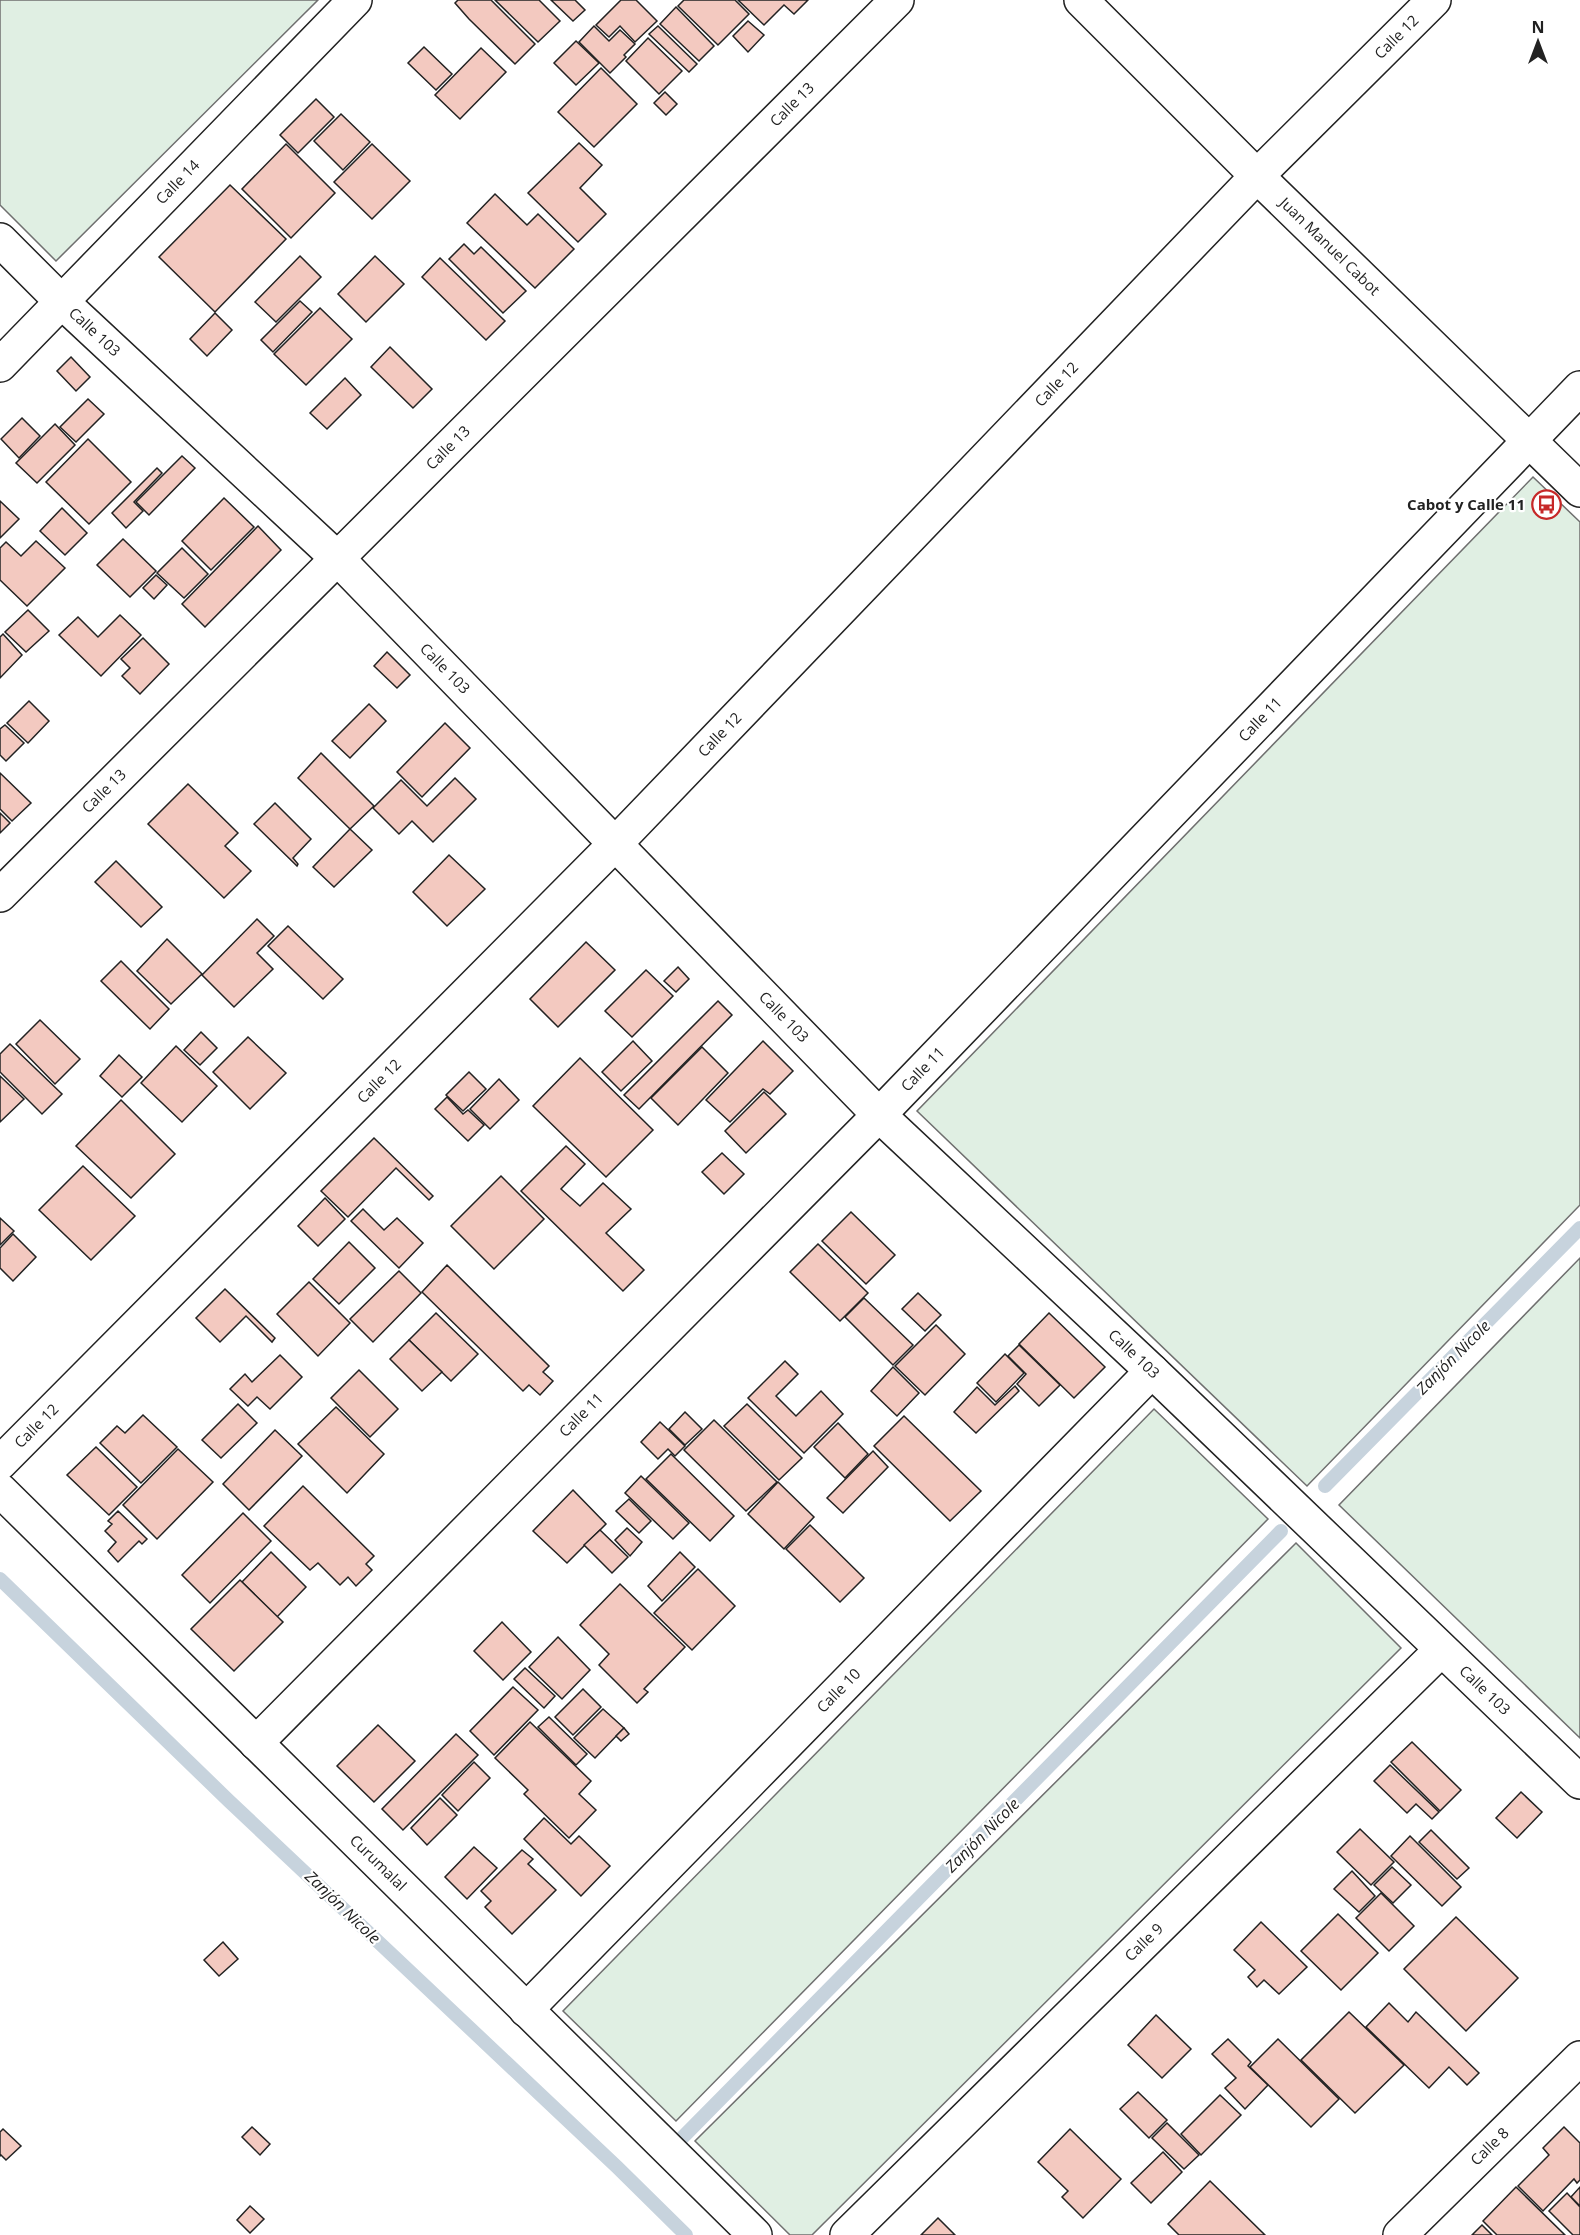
<svg xmlns="http://www.w3.org/2000/svg" width="1580" height="2235" font-family="'Open Sans',sans-serif">
  <style>
    .green { fill: #e0efe3; stroke: #6f6f6f; stroke-width: 1.5 }
    .lines { fill: none; stroke-linecap: round; stroke-linejoin: round }
    .stream { stroke: #c7d3dd; stroke-width: 14 }
    .building { fill: #f3c9c0; stroke: #222; stroke-width: 1.5 }
    .street-casing { stroke: #222; stroke-width: 36 }
    .street { stroke: #fff; stroke-width: 33 }
    .labels { text-anchor: middle; stroke-width: 4.5; stroke-linejoin: round; paint-order: stroke }
    .street-label { font-size: 15px; fill: #222; stroke: #fff }
    .poi-label { font-size: 15px; font-weight: bold; fill: #222; stroke: #fff; text-anchor: end }
    .water-label { font-size: 16px; font-style: italic; fill: #222; stroke: #fff }
  </style>
  <rect width="100%" height="100%" fill="#fff"/>
  <g class="green">
    <polygon points="0,0 318,0 56,261 0,205"/>
    <polygon points="1533,477 1580,522 1580,1205 1307,1486 917,1111"/>
    <polygon points="1580,1258 1580,1738 1339,1505"/>
    <polygon points="1154,1409 1268,1519 676,2121 563,2011"/>
    <polygon points="1296,1543 1401,1648 812,2235 790,2235 695,2141"/>
  </g>
  <g class="lines">
    <g class="stream">
      <polyline points="1325,1486 1580,1228"/>
      <polyline points="0,1579 229,1801 617,2167 686,2235"/>
      <polyline points="682,2138 1281,1531"/>
    </g>
  </g>
  <g class="building">
    <polygon points="458,0 491,0 535,44 515,64 469,19 455,3"/>
    <polygon points="495,0 539,0 560,21 538,42"/>
    <polygon points="551,0 575,0 585,10 573,21"/>
    <polygon points="621,0 636,0 657,21 635,42 620,26 609,37 596,25"/>
    <polygon points="684,0 735,0 749,14 718,45 678,6"/>
    <polygon points="738,0 808,0 794,14 784,5 764,25"/>
    <polygon points="676,7 714,46 699,61 660,24"/>
    <polygon points="748,21 764,35 748,52 733,36"/>
    <polygon points="594,26 609,41 620,30 635,44 624,55 626,57 610,73 579,42"/>
    <polygon points="658,26 697,64 689,72 649,34"/>
    <polygon points="648,38 682,71 659,94 626,61"/>
    <polygon points="576,41 599,63 576,85 554,63"/>
    <polygon points="424,47 452,74 436,90 408,63"/>
    <polygon points="481,48 506,72 460,119 435,95"/>
    <polygon points="601,68 637,104 594,147 558,112"/>
    <polygon points="665,92 677,104 666,115 654,103"/>
    <polygon points="316,99 334,117 298,153 280,135"/>
    <polygon points="341,114 370,142 343,170 314,141"/>
    <polygon points="579,143 602,165 580,188 606,214 578,242 528,193"/>
    <polygon points="286,144 335,193 291,238 242,189"/>
    <polygon points="372,144 410,181 372,219 334,182"/>
    <polygon points="230,185 286,239 215,312 159,257"/>
    <polygon points="495,194 527,225 538,214 574,249 535,288 467,223"/>
    <polygon points="464,244 474,254 481,247 526,291 503,313 449,259"/>
    <polygon points="300,256 321,277 276,322 255,302"/>
    <polygon points="375,256 404,284 366,322 338,294"/>
    <polygon points="440,258 505,321 486,340 422,277"/>
    <polygon points="300,301 312,312 273,352 261,340"/>
    <polygon points="320,308 352,339 306,385 274,354"/>
    <polygon points="215,313 232,330 207,356 190,339"/>
    <polygon points="390,347 432,389 413,408 371,367"/>
    <polygon points="71,357 90,377 76,391 57,371"/>
    <polygon points="345,378 361,395 327,429 310,413"/>
    <polygon points="88,399 104,414 76,442 60,427"/>
    <polygon points="22,418 40,436 19,458 1,439"/>
    <polygon points="55,424 75,445 37,483 16,463"/>
    <polygon points="88,439 131,482 89,524 46,482"/>
    <polygon points="182,456 195,468 149,515 136,502"/>
    <polygon points="157,468 162,473 134,502 143,511 126,528 112,513"/>
    <polygon points="224,498 254,527 211,570 182,541"/>
    <polygon points="0,501 19,519 0,538"/>
    <polygon points="62,508 87,533 65,555 40,531"/>
    <polygon points="258,526 281,550 205,627 182,604"/>
    <polygon points="123,539 156,571 130,597 97,565"/>
    <polygon points="36,541 65,568 27,606 0,580 0,548 6,542 21,556"/>
    <polygon points="182,548 208,574 184,598 157,573"/>
    <polygon points="156,575 167,585 154,599 143,588"/>
    <polygon points="28,610 49,631 26,652 5,632"/>
    <polygon points="120,615 141,635 101,676 59,635 78,617 98,637"/>
    <polygon points="3,634 22,655 0,678 0,637"/>
    <polygon points="143,638 169,664 140,694 122,676 130,668 121,659"/>
    <polygon points="387,652 410,675 397,688 374,666"/>
    <polygon points="29,701 49,721 28,743 7,723"/>
    <polygon points="369,704 386,721 350,758 332,741"/>
    <polygon points="445,723 470,748 422,797 397,772"/>
    <polygon points="5,725 24,743 6,761 0,755 0,729"/>
    <polygon points="321,753 374,806 350,829 298,778"/>
    <polygon points="0,773 31,803 12,821 0,809"/>
    <polygon points="455,778 476,799 433,842 412,821 399,834 373,808 401,780 427,806"/>
    <polygon points="188,784 238,833 225,846 251,871 224,898 148,824"/>
    <polygon points="275,803 311,839 293,858 298,864 297,866 254,824"/>
    <polygon points="0,813 10,823 0,833"/>
    <polygon points="350,829 372,850 334,887 313,867"/>
    <polygon points="449,855 485,889 447,926 413,892"/>
    <polygon points="116,861 162,907 141,927 95,882"/>
    <polygon points="257,919 274,936 257,953 273,969 234,1007 202,975"/>
    <polygon points="288,926 343,979 323,999 268,946"/>
    <polygon points="167,939 202,974 171,1004 137,971"/>
    <polygon points="586,942 615,970 558,1027 530,999"/>
    <polygon points="121,961 169,1009 150,1029 101,981"/>
    <polygon points="678,967 689,979 676,992 664,981"/>
    <polygon points="646,970 673,996 632,1037 605,1011"/>
    <polygon points="718,1001 732,1015 639,1109 624,1095"/>
    <polygon points="40,1020 80,1059 55,1084 16,1044"/>
    <polygon points="201,1032 217,1048 200,1065 184,1050"/>
    <polygon points="248,1037 286,1073 250,1109 213,1072"/>
    <polygon points="633,1041 652,1061 621,1091 602,1072"/>
    <polygon points="763,1041 793,1071 770,1094 763,1089 730,1122 706,1100"/>
    <polygon points="10,1044 62,1094 42,1114 0,1072 0,1054"/>
    <polygon points="176,1046 217,1086 182,1122 141,1083"/>
    <polygon points="702,1047 728,1073 678,1125 651,1098"/>
    <polygon points="119,1055 142,1077 122,1097 100,1076"/>
    <polygon points="580,1058 653,1130 606,1177 533,1106"/>
    <polygon points="469,1072 486,1089 463,1111 446,1095"/>
    <polygon points="0,1076 24,1099 0,1122"/>
    <polygon points="499,1079 519,1100 490,1129 470,1109"/>
    <polygon points="764,1092 786,1114 746,1153 725,1131"/>
    <polygon points="447,1097 463,1114 468,1110 484,1125 468,1141 435,1109"/>
    <polygon points="121,1100 175,1154 131,1198 76,1146"/>
    <polygon points="374,1138 433,1196 429,1200 396,1168 348,1217 321,1191"/>
    <polygon points="566,1146 585,1164 561,1189 580,1206 603,1183 631,1209 606,1233 644,1270 623,1291 521,1191"/>
    <polygon points="722,1153 744,1174 724,1194 702,1172"/>
    <polygon points="83,1166 135,1216 91,1260 39,1210"/>
    <polygon points="501,1176 544,1219 494,1269 451,1226"/>
    <polygon points="325,1198 345,1219 318,1246 298,1226"/>
    <polygon points="363,1209 384,1230 397,1218 423,1243 399,1268 351,1221"/>
    <polygon points="851,1212 895,1255 866,1284 822,1241"/>
    <polygon points="0,1218 14,1231 0,1245"/>
    <polygon points="13,1234 36,1257 13,1281 0,1268 0,1248"/>
    <polygon points="349,1242 375,1268 339,1304 313,1279"/>
    <polygon points="818,1244 868,1293 840,1321 790,1272"/>
    <polygon points="447,1265 549,1366 543,1372 553,1381 540,1395 529,1385 523,1391 422,1292"/>
    <polygon points="399,1271 421,1293 373,1342 350,1319"/>
    <polygon points="309,1282 350,1323 318,1356 277,1314"/>
    <polygon points="225,1289 275,1338 272,1342 246,1316 220,1342 196,1318"/>
    <polygon points="918,1293 941,1315 925,1331 902,1309"/>
    <polygon points="864,1298 913,1345 893,1365 845,1317"/>
    <polygon points="436,1313 478,1354 451,1381 409,1340"/>
    <polygon points="1049,1313 1105,1367 1074,1398 1019,1344"/>
    <polygon points="936,1325 965,1354 925,1395 895,1366"/>
    <polygon points="409,1340 442,1372 422,1391 390,1359"/>
    <polygon points="1019,1345 1060,1385 1039,1406 1017,1384 1026,1374 1008,1356"/>
    <polygon points="1005,1354 1024,1373 996,1402 977,1383"/>
    <polygon points="280,1355 302,1377 270,1409 257,1397 248,1406 230,1389 245,1374 252,1382"/>
    <polygon points="785,1361 798,1374 776,1396 796,1416 821,1391 843,1414 804,1453 748,1398"/>
    <polygon points="893,1367 919,1393 897,1416 871,1391"/>
    <polygon points="359,1370 398,1409 370,1437 331,1398"/>
    <polygon points="1015,1386 1019,1391 976,1433 954,1412 977,1387 995,1405"/>
    <polygon points="238,1404 257,1423 221,1458 202,1440"/>
    <polygon points="747,1404 802,1458 779,1480 724,1426"/>
    <polygon points="336,1407 384,1454 347,1493 298,1444"/>
    <polygon points="685,1412 702,1429 685,1445 669,1429"/>
    <polygon points="143,1415 177,1447 141,1483 100,1443 117,1426 125,1433"/>
    <polygon points="904,1416 981,1491 950,1521 874,1446"/>
    <polygon points="714,1420 777,1482 746,1511 684,1450"/>
    <polygon points="660,1422 685,1446 675,1456 668,1449 658,1459 641,1442"/>
    <polygon points="838,1423 868,1454 845,1478 814,1447"/>
    <polygon points="275,1430 302,1456 249,1510 223,1484"/>
    <polygon points="96,1447 137,1487 109,1515 67,1475"/>
    <polygon points="178,1449 213,1482 157,1539 123,1505"/>
    <polygon points="873,1451 888,1467 843,1513 827,1498"/>
    <polygon points="671,1454 734,1516 710,1541 646,1479"/>
    <polygon points="641,1476 689,1523 673,1539 625,1493"/>
    <polygon points="778,1482 814,1517 784,1549 748,1514"/>
    <polygon points="303,1486 374,1556 366,1564 372,1570 356,1586 348,1577 340,1585 318,1563 310,1570 264,1526"/>
    <polygon points="573,1490 606,1524 567,1563 533,1531"/>
    <polygon points="629,1499 651,1521 639,1533 616,1511"/>
    <polygon points="118,1511 147,1539 142,1544 139,1541 118,1562 108,1551 116,1542 105,1531 112,1524 108,1521"/>
    <polygon points="243,1513 271,1541 210,1603 182,1575"/>
    <polygon points="810,1525 864,1578 840,1602 786,1549"/>
    <polygon points="627,1528 642,1542 630,1556 615,1540"/>
    <polygon points="600,1530 628,1557 612,1573 584,1545"/>
    <polygon points="271,1552 306,1587 277,1617 242,1582"/>
    <polygon points="680,1552 695,1567 662,1601 648,1586"/>
    <polygon points="698,1569 735,1606 692,1650 654,1613"/>
    <polygon points="240,1580 283,1622 234,1671 191,1629"/>
    <polygon points="620,1584 685,1647 644,1689 648,1692 637,1703 599,1665 609,1654 580,1625"/>
    <polygon points="502,1622 531,1652 503,1680 474,1651"/>
    <polygon points="558,1637 590,1670 562,1699 529,1667"/>
    <polygon points="525,1668 555,1696 544,1708 514,1679"/>
    <polygon points="513,1687 538,1710 494,1755 470,1731"/>
    <polygon points="583,1689 601,1707 573,1735 555,1717"/>
    <polygon points="603,1709 624,1728 595,1758 574,1738"/>
    <polygon points="549,1717 587,1754 576,1765 538,1727"/>
    <polygon points="530,1722 591,1781 579,1794 596,1810 569,1838 524,1794 528,1790 495,1758"/>
    <polygon points="378,1725 415,1761 374,1802 337,1766"/>
    <polygon points="624,1728 629,1734 621,1741 616,1736"/>
    <polygon points="456,1734 478,1755 403,1830 382,1809"/>
    <polygon points="1412,1742 1461,1790 1440,1811 1391,1762"/>
    <polygon points="474,1762 490,1778 458,1811 442,1795"/>
    <polygon points="1390,1765 1439,1812 1432,1819 1416,1804 1407,1813 1374,1781"/>
    <polygon points="1521,1792 1542,1812 1517,1838 1496,1818"/>
    <polygon points="440,1798 457,1815 427,1845 411,1828"/>
    <polygon points="544,1818 571,1844 579,1836 610,1866 581,1896 524,1839"/>
    <polygon points="1360,1829 1394,1862 1371,1885 1337,1852"/>
    <polygon points="1431,1830 1469,1868 1457,1879 1419,1842"/>
    <polygon points="1410,1836 1461,1887 1442,1906 1391,1856"/>
    <polygon points="474,1847 497,1868 467,1899 445,1877"/>
    <polygon points="522,1850 533,1859 528,1864 556,1890 512,1934 485,1907 491,1901 481,1891"/>
    <polygon points="1392,1867 1411,1885 1393,1903 1374,1885"/>
    <polygon points="1352,1871 1375,1896 1359,1912 1334,1889"/>
    <polygon points="1381,1893 1414,1926 1389,1951 1356,1918"/>
    <polygon points="1338,1914 1378,1953 1341,1990 1301,1951"/>
    <polygon points="1456,1917 1518,1978 1466,2031 1404,1969"/>
    <polygon points="1261,1922 1307,1967 1279,1994 1264,1980 1257,1987 1248,1977 1255,1970 1234,1950"/>
    <polygon points="223,1942 238,1959 219,1976 204,1960"/>
    <polygon points="1389,2003 1408,2022 1416,2012 1479,2073 1467,2085 1449,2067 1429,2088 1366,2027"/>
    <polygon points="1349,2012 1404,2065 1355,2113 1301,2060"/>
    <polygon points="1156,2015 1191,2049 1162,2078 1128,2045"/>
    <polygon points="1228,2039 1251,2062 1248,2066 1268,2085 1245,2109 1225,2088 1236,2078 1212,2054"/>
    <polygon points="1278,2039 1339,2099 1311,2127 1250,2067"/>
    <polygon points="1138,2092 1167,2120 1149,2138 1120,2109"/>
    <polygon points="1220,2095 1241,2115 1201,2155 1181,2134"/>
    <polygon points="1167,2123 1199,2155 1184,2169 1152,2138"/>
    <polygon points="252,2127 270,2144 260,2155 242,2137"/>
    <polygon points="1564,2127 1580,2143 1580,2180 1577,2183 1574,2179 1543,2211 1518,2186 1549,2155 1543,2148"/>
    <polygon points="3,2129 21,2146 6,2160 1,2155 0,2156 0,2132"/>
    <polygon points="1070,2129 1121,2179 1083,2218 1062,2197 1068,2191 1038,2162"/>
    <polygon points="1163,2152 1182,2172 1151,2203 1131,2183"/>
    <polygon points="1210,2181 1265,2235 1179,2235 1168,2224"/>
    <polygon points="1516,2187 1565,2235 1497,2235 1483,2221"/>
    <polygon points="1580,2187 1580,2206 1571,2197"/>
    <polygon points="1567,2193 1580,2207 1580,2235 1573,2235 1549,2211"/>
    <polygon points="250,2206 264,2219 250,2233 237,2220"/>
    <polygon points="938,2218 955,2235 921,2235"/>
    <polygon points="1482,2225 1492,2235 1472,2235"/>
  </g>
  <g class="lines">
    <defs>
      <g id="street">
        <path id="s1" d="M 1081,0 L 1257,176 L 1580,490"/>
        <path id="s2" d="M 0,240 L 61,301 L 338,559 L 879,1115 L 1152,1371 L 1580,1782"/>
        <path id="s3" d="M 0,365 L 355,0"/>
        <path id="s4" d="M 0,895 L 897,0"/>
        <path id="s5" d="M 0,1463 L 615,844 L 1257,176 L 1434,0"/>
        <path id="s6" d="M 0,1490 L 755,2235"/>
        <path id="s7" d="M 256,1743 L 879,1115 L 1580,388"/>
        <path id="s8" d="M 526,2010 L 1152,1371"/>
        <path id="s9" d="M 847,2235 L 1441,1650"/>
        <path id="s10" d="M 1400,2235 L 1580,2058"/>
      </g>
    </defs>
    <use href="#street" class="street-casing"/>
    <use href="#street" class="street"/>
  </g>
  <defs>
    <symbol id="bus-ring" viewBox="-11 -11 22 22"><circle r="9.5" fill="#fff" stroke="#c62828" stroke-width="1.5"/><path d="M-5-6H5V4H4V6H2V4H-2V6H-4V4H-5ZM-3.5-4V0h7V-4ZM-3.5 1.2v1.5H-2V1.2ZM2 1.2v1.5H3.5V1.2Z" fill="#c62828"/></symbol>
  </defs>
  <g fill-rule="evenodd">
    <use href="#bus-ring" x="1530" y="488" width="33" height="33"/>
  </g>
  <g class="labels">
    <g class="street-label">
      <text dy="5" stroke="none"><textPath href="#s5" startOffset="1996">Calle 12</textPath></text>
      <text dy="5" stroke="none"><textPath href="#s4" startOffset="1119">Calle 13</textPath></text>
      <text dy="5" stroke="none"><textPath href="#s3" startOffset="255">Calle 14</textPath></text>
      <text dy="5" stroke="none"><textPath href="#s1" startOffset="350">Juan Manuel Cabot</textPath></text>
      <text dy="5" stroke="none"><textPath href="#s2" startOffset="132">Calle 103</textPath></text>
      <text dy="5" stroke="none"><textPath href="#s5" startOffset="1510">Calle 12</textPath></text>
      <text dy="5" stroke="none"><textPath href="#s4" startOffset="633">Calle 13</textPath></text>
      <text dy="5" stroke="none"><textPath href="#s2" startOffset="618">Calle 103</textPath></text>
      <text dy="5" stroke="none"><textPath href="#s7" startOffset="1434">Calle 11</textPath></text>
      <text dy="5" stroke="none"><textPath href="#s5" startOffset="1024">Calle 12</textPath></text>
      <text dy="5" stroke="none"><textPath href="#s4" startOffset="147">Calle 13</textPath></text>
      <text dy="5" stroke="none"><textPath href="#s2" startOffset="1104">Calle 103</textPath></text>
      <text dy="5" stroke="none"><textPath href="#s7" startOffset="948">Calle 11</textPath></text>
      <text dy="5" stroke="none"><textPath href="#s5" startOffset="538">Calle 12</textPath></text>
      <text dy="5" stroke="none"><textPath href="#s2" startOffset="1590">Calle 103</textPath></text>
      <text dy="5" stroke="none"><textPath href="#s7" startOffset="462">Calle 11</textPath></text>
      <text dy="5" stroke="none"><textPath href="#s5" startOffset="52">Calle 12</textPath></text>
      <text dy="5" stroke="none"><textPath href="#s8" startOffset="447">Calle 10</textPath></text>
      <text dy="5" stroke="none"><textPath href="#s2" startOffset="2076">Calle 103</textPath></text>
      <text dy="5" stroke="none"><textPath href="#s6" startOffset="531">Curumalal</textPath></text>
      <text dy="5" stroke="none"><textPath href="#s9" startOffset="417">Calle 9</textPath></text>
      <text dy="5" stroke="none"><textPath href="#s10" startOffset="126">Calle 8</textPath></text>
    </g>
    <g class="poi-label">
      <text x="1525" y="510">Cabot y Calle 11</text>
    </g>
    <g class="water-label">
      <text transform="translate(1453 1357) rotate(-45)" y="6">Zanjón Nicole</text>
      <text transform="translate(982 1835) rotate(-45)" y="6">Zanjón Nicole</text>
      <text transform="translate(343 1907) rotate(44)" y="6">Zanjón Nicole</text>
    </g>
  </g>
  <g transform="translate(1538 42)" stroke="#ffffff" stroke-width="4.5" paint-order="stroke">
  <path d="M0-4.5L10 22L0 15L-10 22Z" fill="#222222"/>
  <text y="-9" font-size="16" font-weight="bold" text-anchor="middle" fill="#222222">N</text>
  </g>
</svg>
